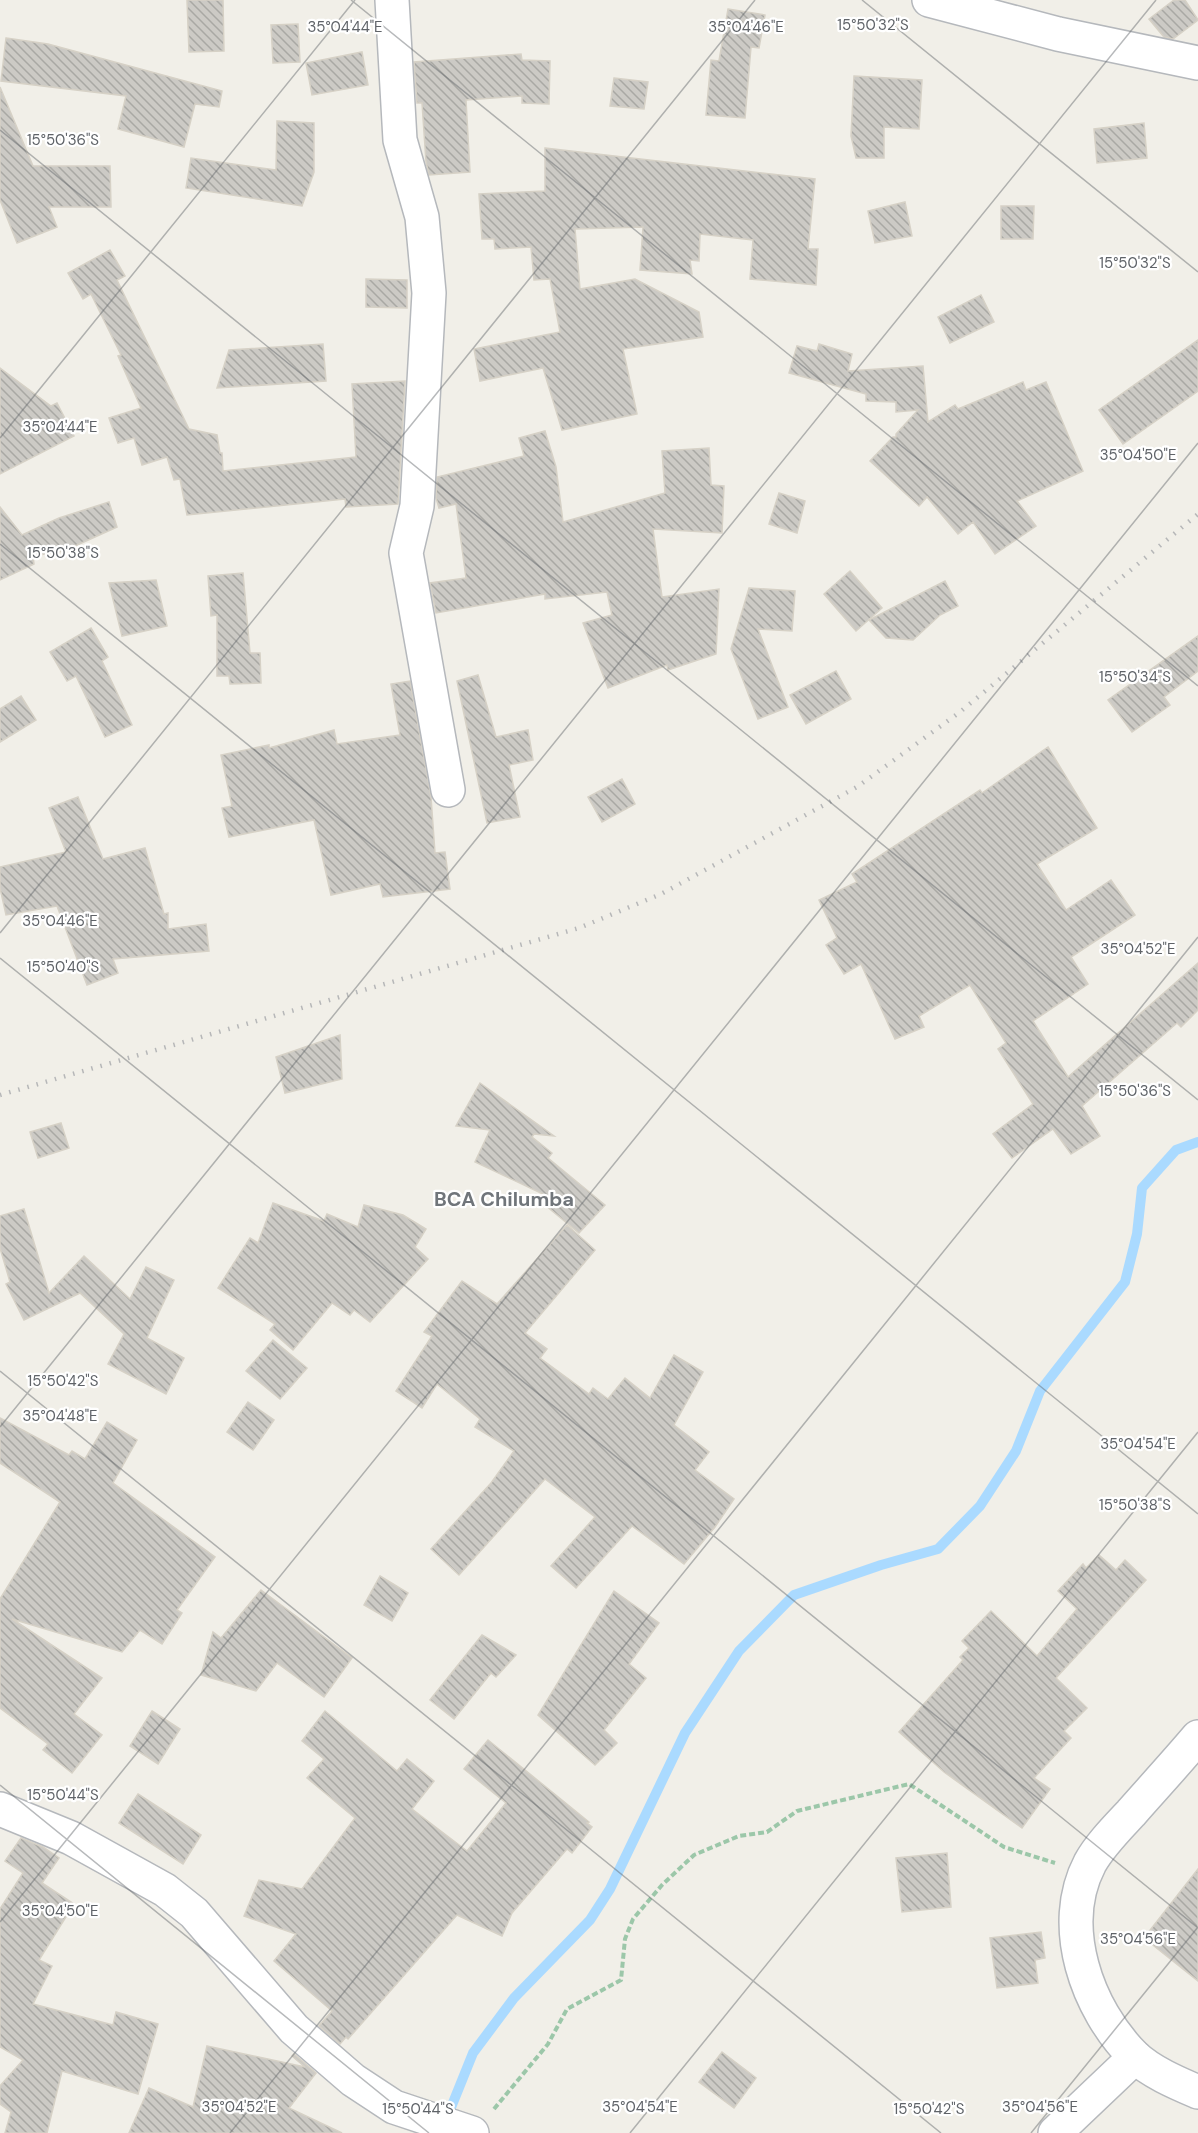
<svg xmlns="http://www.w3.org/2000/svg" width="1198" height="2133" font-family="'DM Sans',sans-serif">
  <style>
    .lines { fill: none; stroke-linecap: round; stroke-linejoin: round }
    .stream { stroke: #aadaff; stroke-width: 10 }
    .building { fill: url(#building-back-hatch); stroke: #d6d1c6; stroke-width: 1.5 }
    .minor-casing { stroke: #b5b8bc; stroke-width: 36 }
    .path { stroke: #9cc7a9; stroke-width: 4; stroke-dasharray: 6 3; stroke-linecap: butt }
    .minor { stroke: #fff; stroke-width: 33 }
    .rail { stroke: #b6b7b8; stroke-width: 4.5; stroke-dasharray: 1.5 8; stroke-linecap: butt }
    .ticks { fill: none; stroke: #5f6368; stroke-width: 1.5; stroke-opacity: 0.45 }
    .labels { text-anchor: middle; stroke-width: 4.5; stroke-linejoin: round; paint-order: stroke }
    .quarter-label { font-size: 20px; font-weight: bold; fill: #70757a; stroke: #fff }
    .ticks-label { font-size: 15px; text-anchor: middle; fill: #5f6368; stroke: #fff; stroke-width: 4.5; stroke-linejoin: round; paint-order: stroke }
  </style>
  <defs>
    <pattern id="building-back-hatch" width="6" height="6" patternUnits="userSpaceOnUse" patternTransform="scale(1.5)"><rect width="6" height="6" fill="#cccac5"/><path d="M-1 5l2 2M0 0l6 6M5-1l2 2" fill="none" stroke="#a9a8a4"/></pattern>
  </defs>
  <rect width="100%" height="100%" fill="#f1efe8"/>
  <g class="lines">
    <polyline class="stream" points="446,2120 473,2053 514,1998 590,1920 610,1889 685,1733 739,1651 794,1595 881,1565 938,1549 980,1506 1016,1451 1040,1391 1125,1282 1137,1234 1142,1188 1176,1150 1198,1142"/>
  </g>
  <g class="building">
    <polygon points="187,0 223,0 224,51 189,52"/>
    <polygon points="1174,0 1185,0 1198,20 1173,39 1164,37 1149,19"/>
    <polygon points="728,9 765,15 759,48 751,47 745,118 706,115 711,60 719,61"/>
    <polygon points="298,24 300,62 273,63 271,25"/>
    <polygon points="6,38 48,44 222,91 219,107 195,104 184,147 118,129 126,96 1,81"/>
    <polygon points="362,52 368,85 312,95 306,63"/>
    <polygon points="521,54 522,60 550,61 549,104 522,103 522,96 466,100 470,172 429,175 426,162 422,103 417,103 414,62"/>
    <polygon points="854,76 922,80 919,129 884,127 884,158 856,158 851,136"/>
    <polygon points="614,78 648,82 644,109 610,106"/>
    <polygon points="0,87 33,166 110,166 111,207 49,207 57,227 17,243 0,200"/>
    <polygon points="277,121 314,123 314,172 302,206 186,188 191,158 276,170"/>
    <polygon points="1144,123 1147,158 1097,163 1094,129"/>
    <polygon points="545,148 815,179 808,249 818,249 816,285 750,279 753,240 700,234 699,261 690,260 692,274 640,270 643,227 575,229 580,289 635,279 699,312 703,337 623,349 637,414 562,430 543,368 480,381 474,349 560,332 550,279 534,280 531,247 495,249 494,239 482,239 479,194 545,191"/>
    <polygon points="905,202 912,236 875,243 868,211"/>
    <polygon points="1001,206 1034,206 1033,239 1001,239"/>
    <polygon points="110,250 125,276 117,280 189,429 217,435 220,453 222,453 223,471 356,457 352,384 405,381 398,504 346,507 345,499 187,515 180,479 174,480 167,457 142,465 134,438 118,443 109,418 141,408 118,356 121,355 91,294 83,299 68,273"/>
    <polygon points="366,279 407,280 407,308 366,307"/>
    <polygon points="981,295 994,322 950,343 938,317"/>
    <polygon points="1198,340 1198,391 1123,444 1099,410"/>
    <polygon points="323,344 326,381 217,388 229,350"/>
    <polygon points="819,344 852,354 848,371 923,366 928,422 955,405 958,409 1023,382 1026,390 1046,382 1083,471 1017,501 1036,526 995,554 973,522 958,534 927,497 919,506 870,461 893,437 896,437 896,434 918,410 896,412 896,402 866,401 866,394 789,373 797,346 817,351"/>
    <polygon points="0,368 51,406 57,403 74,436 0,474"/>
    <polygon points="545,431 556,467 563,522 665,493 662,451 709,448 711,485 724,486 722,533 653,529 662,597 719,589 716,654 668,670 667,665 608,688 583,623 612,615 607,592 545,599 545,594 436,613 430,583 466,578 456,504 439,508 436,498 437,477 524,456 519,438"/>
    <polygon points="779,493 805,501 797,533 769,524"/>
    <polygon points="109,502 117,527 64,551 33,556 34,564 0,580 0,507 22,535 59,518"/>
    <polygon points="850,571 882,608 856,631 824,594"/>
    <polygon points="243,573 250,653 260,653 261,683 230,684 229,676 217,676 217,615 211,616 208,576"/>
    <polygon points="156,580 167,626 122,636 109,583"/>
    <polygon points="945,581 958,606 940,615 913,640 886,638 869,620"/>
    <polygon points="749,588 795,591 792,631 758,629 788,707 758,719 731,649"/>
    <polygon points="91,628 108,657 102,661 132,725 105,737 76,676 67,681 50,652"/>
    <polygon points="1198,636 1198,671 1164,697 1170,705 1132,732 1108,700"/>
    <polygon points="836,671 851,699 806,724 790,695"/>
    <polygon points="478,675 496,737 528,730 533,760 509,765 520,817 487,823 457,681"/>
    <polygon points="410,681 431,797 435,853 445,852 450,889 383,897 380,884 331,895 314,820 229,837 222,808 232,806 221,755 269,745 269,748 334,730 337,744 400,735 391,684"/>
    <polygon points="21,696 36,720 0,742 0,709"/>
    <polygon points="1048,747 1097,828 1037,864 1066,910 1111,880 1135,915 1071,957 1088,984 1033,1021 1068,1077 1198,963 1198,1010 1181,1027 1177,1023 1082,1106 1100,1136 1071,1154 1053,1129 1012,1158 993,1134 1033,1104 998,1049 1006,1043 970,985 919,1016 924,1027 895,1039 861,964 844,974 826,945 837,938 819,900 857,882 852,874 980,790 982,793"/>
    <polygon points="622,779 635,804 602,822 588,797"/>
    <polygon points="78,797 103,859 145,848 164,914 168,913 168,929 206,924 209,951 113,959 118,973 87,985 57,906 6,915 0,888 0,867 66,852 49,808"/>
    <polygon points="340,1035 342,1079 285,1093 276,1057"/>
    <polygon points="480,1083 554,1136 534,1134 532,1137 552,1153 548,1158 605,1205 579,1233 539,1200 543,1194 475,1162 490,1130 456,1126"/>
    <polygon points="61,1123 69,1148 38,1158 30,1132"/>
    <polygon points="273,1203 324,1221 327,1214 358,1227 364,1205 403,1215 426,1229 415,1247 428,1259 370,1322 354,1310 350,1315 332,1303 293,1350 270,1330 275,1324 218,1288 250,1238 258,1243"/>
    <polygon points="24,1209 49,1293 84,1256 130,1299 146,1267 174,1280 147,1338 184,1358 166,1394 108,1364 124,1334 80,1293 24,1320 6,1284 10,1282 0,1248 0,1216"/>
    <polygon points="567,1225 595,1250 525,1333 547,1349 540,1358 589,1394 593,1388 608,1399 625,1378 650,1398 674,1355 703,1372 674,1425 709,1452 695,1470 734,1499 715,1527 684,1564 632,1526 576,1588 551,1566 595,1517 545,1479 459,1575 431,1549 491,1483 514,1451 475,1427 480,1419 437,1384 422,1408 396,1391 432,1336 424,1332 462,1281 497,1304"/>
    <polygon points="273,1340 307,1368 280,1399 246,1371"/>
    <polygon points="248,1402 274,1420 253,1450 227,1432"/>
    <polygon points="0,1418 69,1455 72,1451 85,1459 107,1422 137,1440 113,1483 215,1557 177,1610 182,1613 162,1644 140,1630 122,1652 12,1619 102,1678 74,1714 102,1735 72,1773 43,1750 48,1744 0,1708 0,1599 60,1502 0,1463"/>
    <polygon points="1099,1555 1116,1570 1125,1560 1146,1580 1056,1678 1087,1708 1064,1731 1071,1738 1034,1778 1050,1789 1022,1828 944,1772 899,1732 963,1660 960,1657 969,1648 962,1641 991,1611 1037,1656 1077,1609 1058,1591 1083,1564 1086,1568"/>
    <polygon points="380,1576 408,1593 392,1621 364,1605"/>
    <polygon points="261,1590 352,1658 324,1697 277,1663 256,1691 201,1675 213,1632 221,1638"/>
    <polygon points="614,1591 659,1623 629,1664 646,1678 604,1730 617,1743 595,1765 538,1715"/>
    <polygon points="482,1635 516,1655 496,1677 491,1673 454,1719 430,1700"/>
    <polygon points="152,1711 180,1729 158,1764 130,1746"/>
    <polygon points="325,1711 397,1771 407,1759 434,1781 412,1809 467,1851 506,1803 464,1769 488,1740 589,1822 587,1823 592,1827 572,1853 567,1849 512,1913 502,1936 457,1915 348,2039 346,2037 340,2044 319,2026 332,2011 274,1961 296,1934 244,1916 259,1880 302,1889 355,1818 307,1778 324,1759 302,1741"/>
    <polygon points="138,1794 201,1835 183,1864 119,1823"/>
    <polygon points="21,1838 43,1847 59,1858 42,1883 74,1904 39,1960 52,1966 33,2004 113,2025 116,2012 158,2024 138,2094 62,2071 47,2133 5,2133 11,2112 0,2104 0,2086 23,2060 0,2047 0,1909 23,1873 5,1861"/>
    <polygon points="947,1853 951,1907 902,1912 896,1858"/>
    <polygon points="1198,1869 1198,1981 1144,1938"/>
    <polygon points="1041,1932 1045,1958 1035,1960 1038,1983 997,1988 990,1938"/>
    <polygon points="207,2046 305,2067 292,2056 294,2054 316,2073 289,2108 342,2133 129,2133 149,2088 193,2107"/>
    <polygon points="722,2052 756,2078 734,2108 699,2082"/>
  </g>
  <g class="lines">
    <defs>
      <g id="minor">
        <polyline points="392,0 400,140 422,217 429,293 417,506 406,553 448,790"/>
        <polyline points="929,0 1058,34 1198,63"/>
        <path d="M 1198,1737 C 1176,1763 1153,1788 1131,1813 C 1117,1828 1100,1845 1090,1863 C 1057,1926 1087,2009 1134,2056 C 1151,2072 1177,2083 1198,2092"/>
        <polyline points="0,1809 71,1838 165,1890 194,1913 294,2029 353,2080 394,2107 472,2133"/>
        <polyline points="1055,2133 1135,2057"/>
      </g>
    </defs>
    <use href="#minor" class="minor-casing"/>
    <polyline class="path" points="494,2109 548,2044 567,2009 621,1980 625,1939 633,1919 662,1885 694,1855 739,1836 767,1832 797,1811 909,1784 1004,1847 1055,1863"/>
    <use href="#minor" class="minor"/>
    <polyline class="rail" points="0,1095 579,928 661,894 857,787 960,712 1198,514"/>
  </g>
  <path class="ticks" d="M 351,0 L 1198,686M 862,0 L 1198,272M 0,130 L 1198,1100M 0,438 L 355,0M 0,544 L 1198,1514M 0,933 L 755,0M 0,958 L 1198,1928M 0,1371 L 941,2133M 0,1427 L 1156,0M 0,1785 L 429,2133M 0,1922 L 1198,443M 230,2133 L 1198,937M 630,2133 L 1198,1432M 1031,2133 L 1198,1927"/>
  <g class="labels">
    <g class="quarter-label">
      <text x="504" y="1206">BCA Chilumba</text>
    </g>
  </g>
  <g class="ticks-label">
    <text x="873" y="30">15°50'32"S</text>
    <text x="746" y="32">35°04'46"E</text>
    <text x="345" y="32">35°04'44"E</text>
    <text x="63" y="145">15°50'36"S</text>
    <text x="1135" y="268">15°50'32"S</text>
    <text x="60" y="432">35°04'44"E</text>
    <text x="1138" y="460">35°04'50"E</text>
    <text x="63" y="558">15°50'38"S</text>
    <text x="1135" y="682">15°50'34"S</text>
    <text x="60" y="926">35°04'46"E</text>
    <text x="1138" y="954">35°04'52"E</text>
    <text x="63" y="972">15°50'40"S</text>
    <text x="1135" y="1096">15°50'36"S</text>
    <text x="63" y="1386">15°50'42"S</text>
    <text x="60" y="1421">35°04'48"E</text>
    <text x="1138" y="1449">35°04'54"E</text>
    <text x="1135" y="1510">15°50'38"S</text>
    <text x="63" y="1800">15°50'44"S</text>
    <text x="60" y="1916">35°04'50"E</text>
    <text x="1138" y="1944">35°04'56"E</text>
    <text x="239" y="2112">35°04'52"E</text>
    <text x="640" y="2112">35°04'54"E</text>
    <text x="1040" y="2112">35°04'56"E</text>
    <text x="418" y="2114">15°50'44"S</text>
    <text x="929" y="2114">15°50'42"S</text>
  </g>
</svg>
